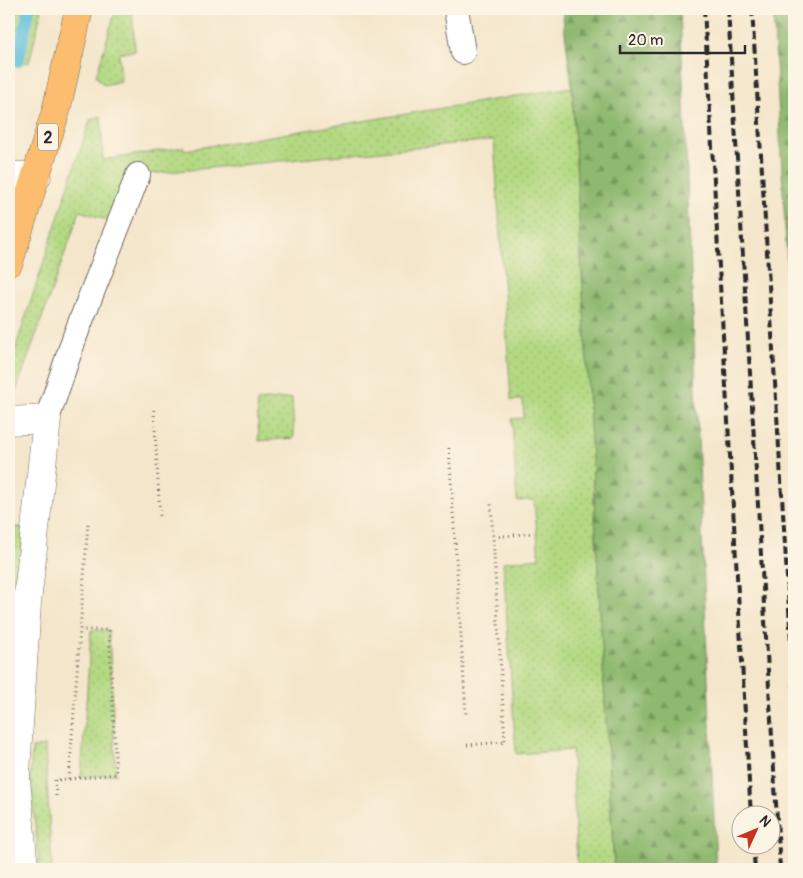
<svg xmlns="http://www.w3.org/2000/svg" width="803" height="878" font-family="Pangolin,sans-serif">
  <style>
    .grass { fill: url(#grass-dots); stroke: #708256 }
    .forest { fill: url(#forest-firs); stroke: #5d724e }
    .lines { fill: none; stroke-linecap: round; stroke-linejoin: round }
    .stream { stroke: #5fc0dd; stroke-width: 12 }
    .service-casing { stroke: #716c63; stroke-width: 26 }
    .minor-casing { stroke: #716c63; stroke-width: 29 }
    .primary-casing { stroke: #716c63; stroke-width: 29 }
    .path { stroke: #716c63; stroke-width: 3; stroke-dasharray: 1 4; stroke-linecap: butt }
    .service { stroke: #fff; stroke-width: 24 }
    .minor { stroke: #fff; stroke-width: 28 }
    .primary { stroke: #fcbd6e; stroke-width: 28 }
    .rail { stroke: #2b2b2b; stroke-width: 4; stroke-dasharray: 8 4; stroke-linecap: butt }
    .labels { text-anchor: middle; stroke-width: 5; stroke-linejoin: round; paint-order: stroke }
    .shield { fill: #fcf5e5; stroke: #6a6863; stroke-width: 1 }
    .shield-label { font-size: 16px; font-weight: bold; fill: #2b2b2b }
  </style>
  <defs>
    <pattern id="grass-dots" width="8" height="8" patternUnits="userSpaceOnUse" patternTransform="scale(1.25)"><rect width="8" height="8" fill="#b4d982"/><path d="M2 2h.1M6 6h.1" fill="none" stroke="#9bba70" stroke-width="1.8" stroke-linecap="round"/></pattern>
    <pattern id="forest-firs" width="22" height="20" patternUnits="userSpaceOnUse" patternTransform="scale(1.25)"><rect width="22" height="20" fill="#8fb970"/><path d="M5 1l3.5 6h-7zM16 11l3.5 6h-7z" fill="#75975c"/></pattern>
  </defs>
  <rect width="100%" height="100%" fill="#fcf5e5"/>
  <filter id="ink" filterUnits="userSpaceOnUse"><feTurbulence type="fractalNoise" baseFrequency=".02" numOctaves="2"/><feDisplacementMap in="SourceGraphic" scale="10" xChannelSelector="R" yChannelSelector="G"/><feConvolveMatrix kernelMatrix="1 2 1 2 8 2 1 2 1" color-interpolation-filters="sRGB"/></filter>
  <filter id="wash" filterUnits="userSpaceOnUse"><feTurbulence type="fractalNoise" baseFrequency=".0096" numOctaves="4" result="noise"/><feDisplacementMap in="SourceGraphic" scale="20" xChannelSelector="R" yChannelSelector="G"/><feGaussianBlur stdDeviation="1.12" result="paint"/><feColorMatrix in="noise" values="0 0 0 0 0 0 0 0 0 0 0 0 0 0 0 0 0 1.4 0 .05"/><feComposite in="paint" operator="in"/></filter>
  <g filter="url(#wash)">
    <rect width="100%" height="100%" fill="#f4e6cb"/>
    <g class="grass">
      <polygon points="10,9 42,9 29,63 9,58"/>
      <polygon points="116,9 132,9 135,51 119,53 121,81 104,85 96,76"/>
      <polygon points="572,87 614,869 577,869 572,750 516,754 503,562 539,558 534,500 517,501 512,419 524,418 523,400 511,400 494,140 138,175 119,224 80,211 15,394 9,391 9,368 90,120 101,116 103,160 184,147 184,150"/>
      <polygon points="292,398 294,438 259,441 257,401"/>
      <polygon points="9,526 24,528 9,688"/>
      <polygon points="91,630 109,630 116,774 81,778"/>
      <polygon points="45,746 52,869 40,869 30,778 32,748"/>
    </g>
    <g class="forest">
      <polygon points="562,9 680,9 716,869 614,869 572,87"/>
      <polygon points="773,9 794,9 794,388"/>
    </g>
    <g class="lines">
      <polyline class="stream" points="18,61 29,9"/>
    </g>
  </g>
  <g filter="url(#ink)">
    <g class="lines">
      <defs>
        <g id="service">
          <polyline points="456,9 463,52"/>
          <polyline points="47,419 75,336 138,175"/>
        </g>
        <g id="minor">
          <polyline points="9,176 37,176"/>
          <polyline points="9,421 47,419 27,603 17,754 16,778 24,869"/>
        </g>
        <polyline id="primary" points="9,262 56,111 79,9"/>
      </defs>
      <use href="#service" class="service-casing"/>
      <use href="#minor" class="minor-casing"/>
      <use href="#primary" class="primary-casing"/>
      <g class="path">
        <polyline points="154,410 160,517"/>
        <polyline points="449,448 466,714"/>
        <polyline points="494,537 533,533"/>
        <polyline points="467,745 505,742 491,503"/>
        <polyline points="69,779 116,774 109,630 81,630"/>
        <polyline points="56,796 55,780 69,779 88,523"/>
      </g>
      <use href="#service" class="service"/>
      <use href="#minor" class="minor"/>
      <use href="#primary" class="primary"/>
      <g class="rail">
        <polyline points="704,9 751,816"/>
        <polyline points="728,9 780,869"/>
        <polyline points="752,9 794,691"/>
        <polyline points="753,846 755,869"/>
      </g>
    </g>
  </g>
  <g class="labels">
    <rect class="shield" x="38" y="123.5" width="20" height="27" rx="4"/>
    <g class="shield-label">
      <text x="48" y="143">2</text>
    </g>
  </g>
  <rect width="803" height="878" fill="none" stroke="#fcf5e5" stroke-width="30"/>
  <g transform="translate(756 830) rotate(46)"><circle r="24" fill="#fcf5e5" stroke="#a8a49b"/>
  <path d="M0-4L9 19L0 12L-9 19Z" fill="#c8321e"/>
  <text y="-8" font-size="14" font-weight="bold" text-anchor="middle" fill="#2b2b2b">N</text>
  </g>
  <path d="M620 45v8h125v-8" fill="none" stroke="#2b2b2b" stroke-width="2.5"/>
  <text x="628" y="45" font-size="15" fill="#2b2b2b" stroke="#fcf5e5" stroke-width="4" paint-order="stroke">20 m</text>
</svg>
